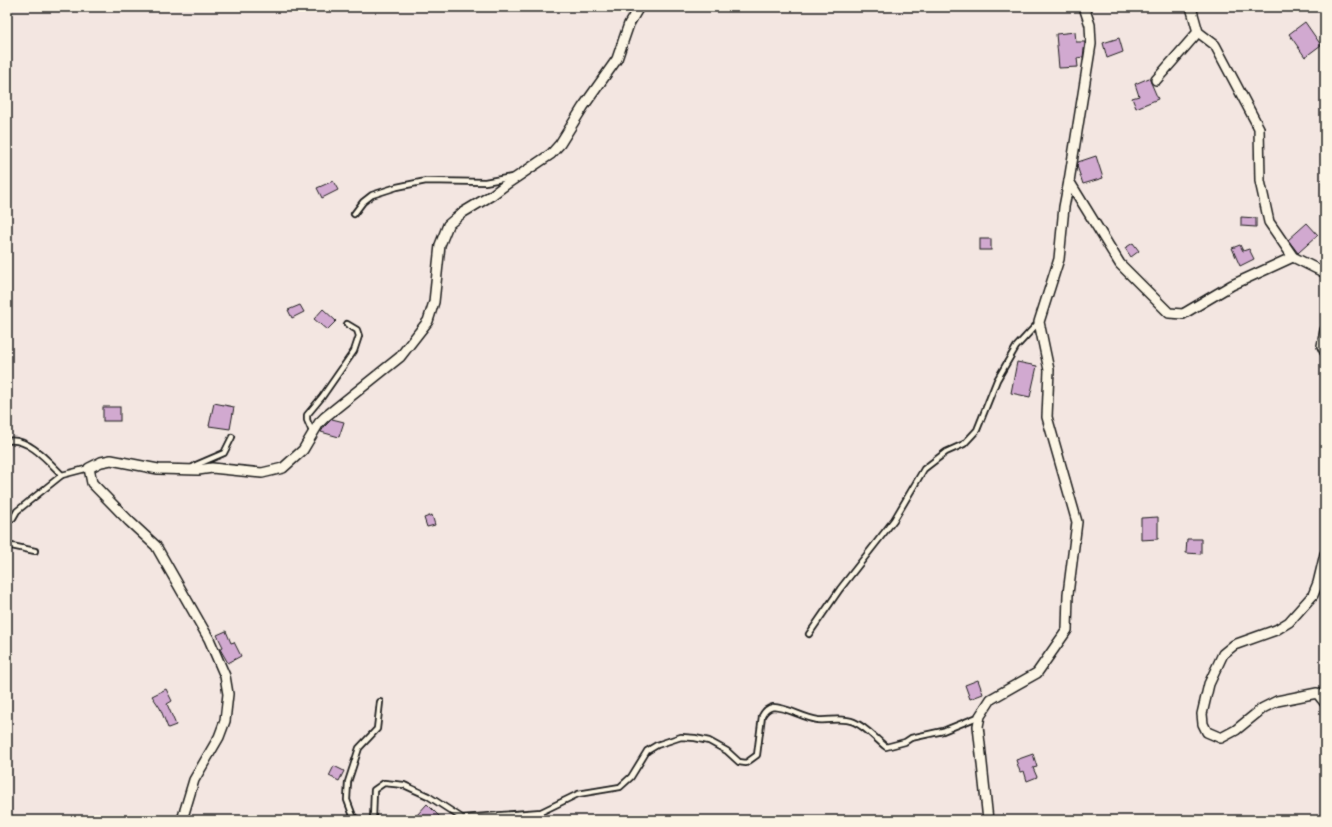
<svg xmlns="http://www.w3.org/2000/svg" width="1332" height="827" font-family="Pangolin,sans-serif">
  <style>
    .building { fill: #d1a9d0; stroke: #1c1c1c }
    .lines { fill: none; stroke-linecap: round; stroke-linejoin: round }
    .service-casing { stroke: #1c1c1c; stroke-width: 8 }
    .minor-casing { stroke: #1c1c1c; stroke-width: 12 }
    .service { stroke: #fcf5e5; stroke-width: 4.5 }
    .minor { stroke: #fcf5e5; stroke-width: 9 }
  </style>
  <rect width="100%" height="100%" fill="#f3e6e1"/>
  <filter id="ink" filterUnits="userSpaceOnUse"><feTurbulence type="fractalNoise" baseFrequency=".025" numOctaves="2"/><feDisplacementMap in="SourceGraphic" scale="8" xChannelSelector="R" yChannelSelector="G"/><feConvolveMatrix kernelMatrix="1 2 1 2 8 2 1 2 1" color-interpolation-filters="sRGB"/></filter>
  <g filter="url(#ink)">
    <g class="building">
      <polygon points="1305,22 1321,45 1305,57 1289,34"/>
      <polygon points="1075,32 1076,42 1085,42 1083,57 1077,58 1078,67 1059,68 1056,34"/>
      <polygon points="1119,38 1123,52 1107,58 1103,43"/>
      <polygon points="1149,78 1158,99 1136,108 1132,98 1139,96 1135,84"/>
      <polygon points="1096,156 1103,178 1083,184 1077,166 1078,162"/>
      <polygon points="333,181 338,190 322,198 317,188"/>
      <polygon points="1241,217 1256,218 1256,227 1241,226"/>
      <polygon points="1307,223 1318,235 1298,253 1288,240"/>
      <rect x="980" y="239" width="11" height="11"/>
      <polygon points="1133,243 1139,251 1131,257 1125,248"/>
      <polygon points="1240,245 1243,251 1249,249 1254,259 1240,266 1232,248"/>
      <polygon points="300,305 304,312 292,318 288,310"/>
      <polygon points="323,309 336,321 327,330 314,319"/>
      <polygon points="1017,362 1037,366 1030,397 1011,393"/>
      <polygon points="214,403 234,407 230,429 209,426"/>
      <rect x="103" y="407" width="17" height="14"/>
      <polygon points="332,419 344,422 339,437 321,432 324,427"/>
      <polygon points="432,515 435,525 427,527 424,518"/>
      <polygon points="1158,517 1158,539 1141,540 1141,518"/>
      <polygon points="1187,539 1201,539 1201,554 1186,553"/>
      <polygon points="226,631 231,643 234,642 241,656 228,663 220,649 223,647 217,635"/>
      <polygon points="978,680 983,694 970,699 965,685"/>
      <polygon points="166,689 172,701 167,704 176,725 168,728 160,708 152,696"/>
      <polygon points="1033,754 1037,767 1033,768 1037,777 1027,781 1024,771 1020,772 1016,760"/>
      <polygon points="334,766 344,771 339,781 329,776"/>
      <polygon points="427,804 443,820 422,820 417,815"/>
    </g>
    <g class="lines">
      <defs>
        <g id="service">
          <polyline points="354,214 363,202 372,195 397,187 426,181 485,182 512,177"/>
          <polyline points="313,434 307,420 307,415 322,397 354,351 359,336 357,330 347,324"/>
          <path d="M 7,441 C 28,437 48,461 62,475"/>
          <polyline points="190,469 196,465 224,453 232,437"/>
          <polyline points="7,520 13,518 17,511 62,475 89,468"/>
          <polyline points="7,545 35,551"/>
          <polyline points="809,634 840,589 894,520 924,469 946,452 964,444 977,430 997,380 1016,347 1039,322"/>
          <polyline points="358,820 353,816 347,800 348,782 359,748 377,729 380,702"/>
          <path d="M 373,820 L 374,790 L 384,783 L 404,785 L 428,796 L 462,818 L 541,812 L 578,794 L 620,787 L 631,777 L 647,751 L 657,745 L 681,737 L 695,738 L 709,741 L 727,751 L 739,762 L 746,763 L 757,755 L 762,716 C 764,712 768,708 773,707 C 787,707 803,718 818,720 C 830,721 842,717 854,722 C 866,727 876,739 886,747 L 905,742 L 911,738 L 943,731 L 980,716"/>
        </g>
        <g id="minor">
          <polyline points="1191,7 1198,32 1215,45 1259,128 1260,181 1269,222 1293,257 1325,273"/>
          <polyline points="1156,80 1198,32"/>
          <polyline points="1069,181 1120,264 1169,313 1183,314 1232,285 1293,257"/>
          <polyline points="1325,330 1322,346 1325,352"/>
          <polyline points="1325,554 1318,583 1313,595 1289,622 1276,630 1234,645 1223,654 1209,684 1202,714 1203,724 1207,732 1221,738 1236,730 1263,708 1277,701 1317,693 1325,703"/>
          <polyline points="182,820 194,780 219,737 225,721 228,694 225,676 209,639 156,546 129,521 92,483 89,468 101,462 111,460 158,469 198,470 212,468 262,473 283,468 303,450 319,423 325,417 400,357 428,321 434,302 440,245 448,225 462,213 492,195 508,183 551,154 560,144 583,107 617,59 629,24 639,7"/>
          <polyline points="988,820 978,726 980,716 991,699 1037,673 1067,630 1068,594 1077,522 1047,417 1049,370 1039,322 1059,259 1064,207 1069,181 1091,44 1090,25 1084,7"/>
        </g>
      </defs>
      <use href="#service" class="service-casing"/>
      <use href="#minor" class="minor-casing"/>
      <use href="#service" class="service"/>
      <use href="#minor" class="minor"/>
    </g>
  </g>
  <rect width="1332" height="827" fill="none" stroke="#fcf5e5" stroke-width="24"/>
  <rect x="12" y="12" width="1308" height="803" fill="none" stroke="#1c1c1c" stroke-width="1.5" filter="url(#ink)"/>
</svg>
